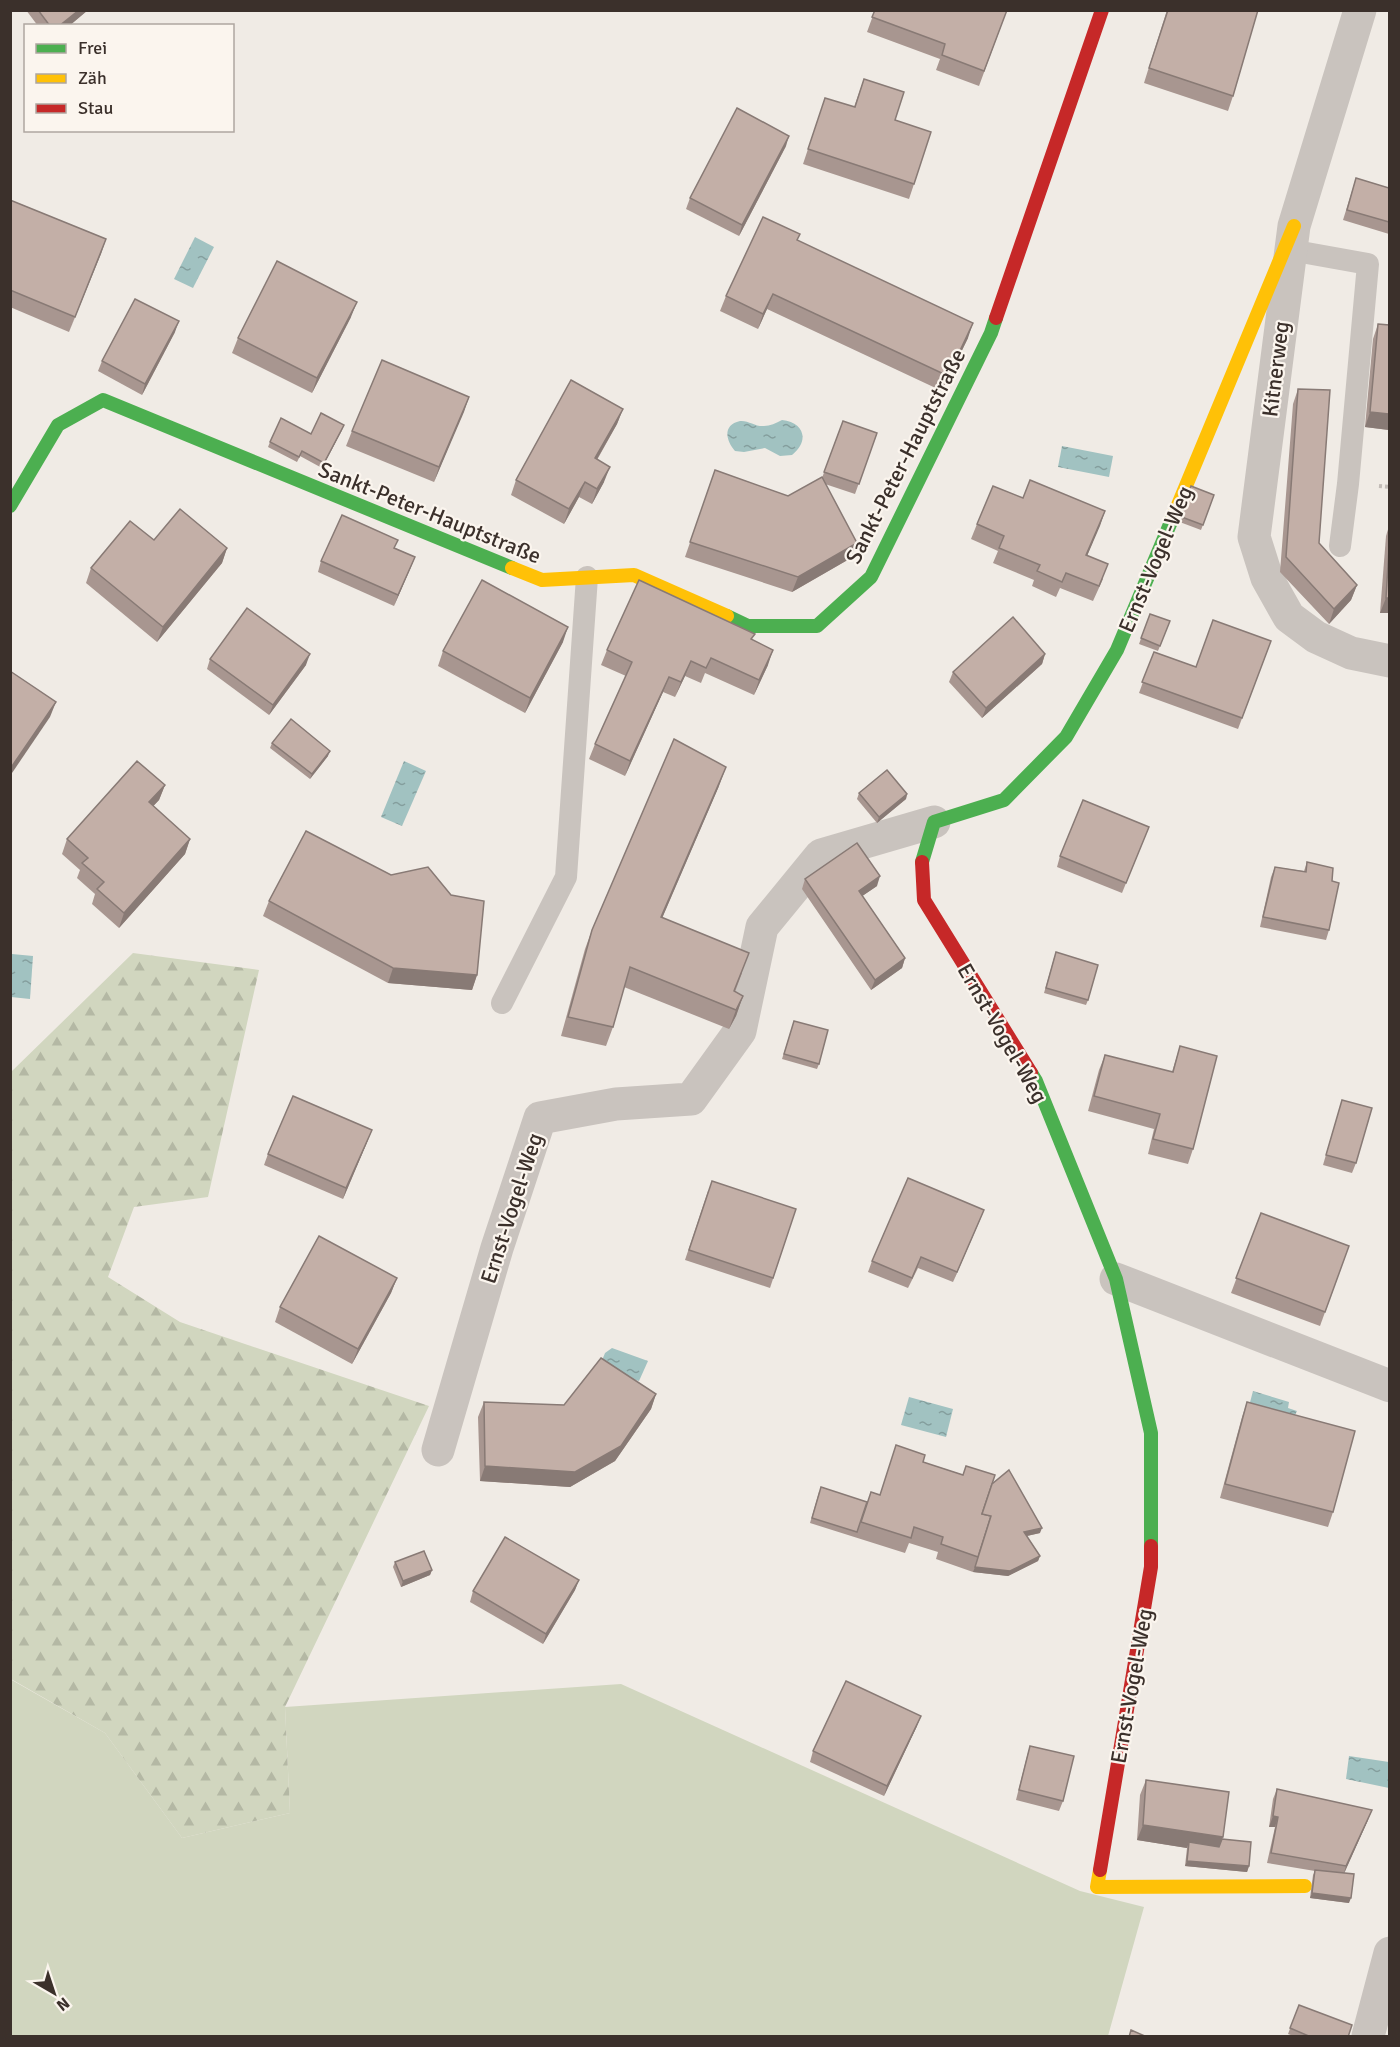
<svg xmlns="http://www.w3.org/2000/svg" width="1400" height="2047" font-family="Signika,sans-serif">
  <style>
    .green { fill: #d1d6bf }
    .forest { fill: url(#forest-firs) }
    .water { fill: url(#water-ripples) }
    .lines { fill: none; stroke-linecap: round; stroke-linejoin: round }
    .path { stroke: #c2bbb6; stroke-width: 4; stroke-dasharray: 3 3; stroke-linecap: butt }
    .lane { stroke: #c9c3be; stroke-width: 22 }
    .street { stroke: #c9c3be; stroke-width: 33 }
    .fast { stroke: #4caf50; stroke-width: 14 }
    .slow { stroke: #ffc107; stroke-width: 14 }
    .jam { stroke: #c62828; stroke-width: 14 }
    .wall { fill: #a89690 }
    .shaded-wall { fill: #887a75 }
    .building { fill: #c3afa7; stroke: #887a75; stroke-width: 1.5 }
    .labels { text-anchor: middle; stroke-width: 4.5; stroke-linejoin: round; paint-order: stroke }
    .street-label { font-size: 22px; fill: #3b302b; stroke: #fbf5ee }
  </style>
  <defs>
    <pattern id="forest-firs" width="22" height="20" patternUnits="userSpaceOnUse" patternTransform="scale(1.5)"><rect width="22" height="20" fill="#d1d6bf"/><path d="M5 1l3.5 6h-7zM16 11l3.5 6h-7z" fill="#b4b8a4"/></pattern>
    <pattern id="water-ripples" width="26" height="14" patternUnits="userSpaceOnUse" patternTransform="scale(1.5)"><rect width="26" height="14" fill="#a1c2c1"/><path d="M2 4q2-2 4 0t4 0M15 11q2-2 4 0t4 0" fill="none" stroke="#849e9d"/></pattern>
  </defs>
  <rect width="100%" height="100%" fill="#f0ebe5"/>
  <polygon class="green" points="10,1679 105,1733 182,1838 290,1813 285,1707 621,1684 1080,1891 1144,1907 1108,2036 11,2036"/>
  <polygon class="forest" points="133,953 259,970 208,1197 134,1207 108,1277 180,1322 429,1406 285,1707 290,1813 182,1838 105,1733 11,1679 11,1072"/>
  <g class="water">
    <polygon points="195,237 214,247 193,288 174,279"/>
    <path d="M 782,420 C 804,422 810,441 792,455 L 780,456 L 765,448 L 744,452 L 735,451 C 726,441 722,425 740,421 C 748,420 756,427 764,426 C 770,426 776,423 782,420 Z"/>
    <polygon points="1062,446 1113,456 1109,477 1058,467"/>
    <polygon points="404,761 426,771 402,826 381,817"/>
    <polygon points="12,954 33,956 30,999 11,997"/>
    <polygon points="612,1348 648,1361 639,1381 605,1371 601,1363 605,1353"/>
    <polygon points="1253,1391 1289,1402 1288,1408 1297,1411 1294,1417 1248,1410"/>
    <polygon points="909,1397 953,1409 946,1437 901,1425"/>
    <polygon points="1349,1756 1389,1762 1389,1788 1346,1779"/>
  </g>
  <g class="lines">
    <polyline class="path" points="1379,486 1390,487"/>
    <g class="lane">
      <polyline points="1290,250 1368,264 1348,484 1340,546"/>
      <polyline points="502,1003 566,877 587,577"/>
    </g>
    <g class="street">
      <polyline points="1360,10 1294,226 1254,537 1267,578 1289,617 1316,637 1351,653 1390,661"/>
      <polyline points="1116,1279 1390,1386"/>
      <polyline points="438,1450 497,1248 540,1118 616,1104 691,1099 740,1031 762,927 821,855 934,822"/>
      <polyline points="1368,2036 1390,1953"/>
    </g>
    <g class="fast">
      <polyline points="10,506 58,425 103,400 512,568"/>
      <polyline points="727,616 748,626 817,626 871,577 991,333 996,318"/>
      <polyline points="922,862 934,822 1004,800 1066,737 1117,650 1173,517"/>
      <polyline points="1031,1073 1036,1081 1116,1279 1151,1433 1151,1546"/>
    </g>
    <g class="slow">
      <polyline points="1173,517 1294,226"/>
      <polyline points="512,568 542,580 634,575 727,616"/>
      <polyline points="1100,1870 1097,1887 1305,1886"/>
    </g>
    <g class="jam">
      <polyline points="996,318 1102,10"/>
      <polyline points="922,862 924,900 1031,1073"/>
      <polyline points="1100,1870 1151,1567 1151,1546"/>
    </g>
  </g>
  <g class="wall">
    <polygon points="26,10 88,10 69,26 38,26"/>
    <polygon points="875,10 1007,10 979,86 936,70 940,59 867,32"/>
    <polygon points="1167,10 1258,10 1233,96 1228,111 1144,83"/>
    <polygon points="864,79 895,120 914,184 909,199 803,164 825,98 854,107"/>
    <polygon points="786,146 739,236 686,209 690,198"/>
    <polygon points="1356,178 1389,188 1389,234 1343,220"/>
    <polygon points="10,200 106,239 69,332 10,307"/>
    <polygon points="797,241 968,338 942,391 767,309 758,329 720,311 726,296"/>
    <polygon points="351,317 312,393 232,353 238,338"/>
    <polygon points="1378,324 1389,325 1389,430 1365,427 1373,339"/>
    <polygon points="175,332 142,395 98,371 102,361"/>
    <polygon points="1298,389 1319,543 1357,585 1351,600 1329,624 1280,572 1293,404"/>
    <polygon points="469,397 434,482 346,446 352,431"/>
    <polygon points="623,409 617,424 597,460 604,482 592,504 579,497 564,524 511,495 516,480"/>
    <polygon points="843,421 877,433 855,494 825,484 851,558 792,592 685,557 715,470 788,496 822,478"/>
    <polygon points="342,430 322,468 300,456 297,462 268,447 270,442 311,434"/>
    <polygon points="1191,486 1214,495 1201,530 1177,521"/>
    <polygon points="1023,498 1105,511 1087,556 1103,579 1093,601 1060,588 1056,597 1032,586 1034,580 993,563 998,551 971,539 977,524"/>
    <polygon points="1389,526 1389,613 1380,613 1386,536"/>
    <polygon points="154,540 227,548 222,563 157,642 86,583 91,568"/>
    <polygon points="395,548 415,557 394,606 318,572 321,561"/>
    <polygon points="1150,614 1170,621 1158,651 1139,644"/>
    <polygon points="752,640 768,665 754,695 705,673 701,683 685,676 675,697 663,692 625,776 589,759 595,744 626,676 601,665 607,650"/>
    <polygon points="1271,641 1238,729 1139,693 1154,652 1196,667"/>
    <polygon points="563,642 525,713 438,666 443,651"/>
    <polygon points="1045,654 1042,664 982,718 949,682 953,672"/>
    <polygon points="210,659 306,665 269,715 207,669"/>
    <polygon points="272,743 328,756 310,779 270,748"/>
    <polygon points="165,785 159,800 153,806 190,839 185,854 119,928 92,904 95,894 77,878 80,870 62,854 67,839"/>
    <polygon points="719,786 662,918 742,973 735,992 743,996 736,1016 729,1029 624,987 613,1027 606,1046 561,1036 585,949 592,930"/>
    <polygon points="859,793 907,794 906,799 877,823 857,799"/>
    <polygon points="1149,827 1122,893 1057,867 1060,856"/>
    <polygon points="1307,862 1332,881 1329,930 1326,940 1260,927 1271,877 1275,867 1304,871"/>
    <polygon points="805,879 877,886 862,896 905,958 902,968 871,990 802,889"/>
    <polygon points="269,901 477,975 472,990 388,983 263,916"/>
    <polygon points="1054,958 1088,1000 1086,1005 1044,993"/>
    <polygon points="794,1021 819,1064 817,1069 782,1059"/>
    <polygon points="1180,1046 1193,1149 1188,1164 1148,1154 1154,1129 1088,1111 1099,1070 1105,1055 1172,1072"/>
    <polygon points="1342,1100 1356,1163 1352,1173 1323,1165"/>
    <polygon points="368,1140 343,1199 264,1165 268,1154"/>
    <polygon points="708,1191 796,1209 770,1288 685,1260"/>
    <polygon points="984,1210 953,1282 918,1268 908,1288 868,1272 872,1261"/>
    <polygon points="1261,1213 1349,1246 1320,1326 1231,1293"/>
    <polygon points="397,1278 391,1293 352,1364 275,1322 280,1307"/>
    <polygon points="656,1394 651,1409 615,1461 570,1487 480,1481 478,1417 484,1402 564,1405"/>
    <polygon points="1247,1402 1333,1512 1328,1527 1220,1498 1242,1417"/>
    <polygon points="923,1462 992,1484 1040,1533 1027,1536 1040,1556 1038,1561 1008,1576 973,1572 936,1559 938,1552 909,1543 905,1553 810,1523 819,1492 867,1502 879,1495"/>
    <polygon points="395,1562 432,1570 430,1575 401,1587 393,1567"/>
    <polygon points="579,1580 575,1590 543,1644 470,1602 473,1591"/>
    <polygon points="917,1726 884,1796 810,1762 813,1751"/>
    <polygon points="1030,1746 1063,1801 1059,1811 1016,1800 1027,1756"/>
    <polygon points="1146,1780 1223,1837 1222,1839 1249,1866 1247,1872 1185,1866 1187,1848 1137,1840 1140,1795"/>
    <polygon points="1277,1789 1368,1820 1344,1873 1349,1903 1310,1898 1313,1875 1315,1871 1267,1863 1275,1827 1269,1827 1273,1799"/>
    <polygon points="1299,2005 1348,2037 1296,2037 1288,2034"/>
  </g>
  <g class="shaded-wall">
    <polygon points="79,10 88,10 69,26 59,26"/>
    <polygon points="789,136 786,146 739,236 742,225"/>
    <polygon points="106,239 101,254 69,332 75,317"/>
    <polygon points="773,294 767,309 758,329 763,314"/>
    <polygon points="357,302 351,317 312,393 317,378"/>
    <polygon points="179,321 175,332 142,395 145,384"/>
    <polygon points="973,323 968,338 942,391 948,376"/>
    <polygon points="469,397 464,412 434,482 439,467"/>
    <polygon points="623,409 617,424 589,473 595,458"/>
    <polygon points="1370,412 1389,414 1389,430 1365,427"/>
    <polygon points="344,425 342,430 322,468 324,463"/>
    <polygon points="610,467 604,482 592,504 597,489"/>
    <polygon points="585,482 579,497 564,524 569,509"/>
    <polygon points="1105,511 1100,526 1081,570 1086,555"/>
    <polygon points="857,543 851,558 792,592 798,577"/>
    <polygon points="227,548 222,563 157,642 163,627"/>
    <polygon points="415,557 411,567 394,606 398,595"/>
    <polygon points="1357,585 1351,600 1329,624 1334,609"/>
    <polygon points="1386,598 1389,598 1389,613 1380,613"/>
    <polygon points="568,627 563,642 525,713 530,698"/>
    <polygon points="773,650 768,665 754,695 759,680"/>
    <polygon points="310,654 306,665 269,715 273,705"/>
    <polygon points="1045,654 1042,664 982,718 986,708"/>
    <polygon points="691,661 685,676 675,697 681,682"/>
    <polygon points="669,677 663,692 625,776 630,761"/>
    <polygon points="56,702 50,717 10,776 10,769"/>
    <polygon points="330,751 328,756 310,779 312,774"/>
    <polygon points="726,767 719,786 654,937 661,917"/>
    <polygon points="165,785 159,800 143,817 149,802"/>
    <polygon points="907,794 906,799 877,823 879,817"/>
    <polygon points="190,839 185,854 119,928 124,913"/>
    <polygon points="880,876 877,886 855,901 859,891"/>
    <polygon points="905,958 902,968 871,990 875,980"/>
    <polygon points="393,968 477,975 472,990 388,983"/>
    <polygon points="743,996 736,1016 729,1029 736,1010"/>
    <polygon points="372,1130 368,1140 343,1199 346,1188"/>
    <polygon points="984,1210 980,1220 953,1282 957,1272"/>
    <polygon points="397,1278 391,1293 352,1364 358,1349"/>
    <polygon points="656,1394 651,1409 615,1461 570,1487 480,1481 485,1466"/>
    <polygon points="1042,1528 1040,1533 1022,1537 1024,1532"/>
    <polygon points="1040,1556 1038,1561 1008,1576 973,1572 975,1567"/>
    <polygon points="432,1570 430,1575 401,1587 403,1581"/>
    <polygon points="579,1580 575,1590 543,1644 546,1634"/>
    <polygon points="921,1716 917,1726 884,1796 887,1786"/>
    <polygon points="1372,1810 1368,1820 1343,1876 1346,1866"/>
    <polygon points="1273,1816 1278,1817 1275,1827 1269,1827"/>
    <polygon points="1143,1825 1223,1837 1217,1852 1189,1842 1187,1848 1137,1840"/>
    <polygon points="1187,1861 1249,1866 1247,1872 1185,1866"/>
    <polygon points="1312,1893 1351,1898 1349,1903 1310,1898"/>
  </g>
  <g class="building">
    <polygon points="38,10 79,10 59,26 50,26"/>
    <polygon points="875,10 1007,10 984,71 942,55 945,44 872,17"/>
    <polygon points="1168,10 1258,10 1233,96 1149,68"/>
    <polygon points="864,79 904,92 895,120 931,132 914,184 808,149 825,98 855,107"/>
    <polygon points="737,108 789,136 742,225 690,198"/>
    <polygon points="1356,178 1389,188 1389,222 1347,210"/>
    <polygon points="10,200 106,239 75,317 10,290"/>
    <polygon points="763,217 800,234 797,240 973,323 948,376 773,294 763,314 726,296"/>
    <polygon points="277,261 357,302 317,378 238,338"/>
    <polygon points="135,299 179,321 145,384 102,361"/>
    <polygon points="1378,324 1389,325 1389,414 1370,412"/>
    <polygon points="382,360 469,397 439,467 352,431"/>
    <polygon points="571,380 623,409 595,458 610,467 597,489 585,482 569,509 516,480"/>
    <polygon points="1298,389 1330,390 1319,543 1357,585 1334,609 1286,557"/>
    <polygon points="321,413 344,425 324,463 302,451 299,457 270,442 281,418 311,434"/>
    <polygon points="843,421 877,433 859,484 824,472"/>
    <polygon points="715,470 788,496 822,477 857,543 798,577 690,542"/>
    <polygon points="1030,480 1105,511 1086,555 1108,564 1099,586 1066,573 1062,582 1037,571 1040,565 999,548 1004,536 977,524 993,486 1023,498"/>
    <polygon points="1191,486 1214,495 1203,525 1179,516"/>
    <polygon points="180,509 227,548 163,627 91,568 130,521 154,540"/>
    <polygon points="342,515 398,540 394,548 415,557 398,595 321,561"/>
    <polygon points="1389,548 1389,598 1386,598"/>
    <polygon points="482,580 568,627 530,698 443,651"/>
    <polygon points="639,580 755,634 751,639 773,650 759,680 711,658 706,668 691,661 681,682 669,677 630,761 595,744 632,662 607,650"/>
    <polygon points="247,608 310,654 273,705 210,659"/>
    <polygon points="1150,614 1170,621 1160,646 1141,638"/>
    <polygon points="1013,617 1045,654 986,708 953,672"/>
    <polygon points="1213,620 1271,641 1242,718 1142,682 1154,652 1196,667"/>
    <polygon points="10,671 56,702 10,769"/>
    <polygon points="291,719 330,751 312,774 272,743"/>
    <polygon points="674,739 726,767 661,917 749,953 734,991 743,996 736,1010 630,967 613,1027 568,1017 592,930"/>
    <polygon points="137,761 165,785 149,802 190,839 124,913 97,889 104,882 82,863 88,858 67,839"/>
    <polygon points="887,770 907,794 879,817 859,793"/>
    <polygon points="1083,800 1149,827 1126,883 1060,856"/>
    <polygon points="306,831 391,875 428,867 451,895 484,901 477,975 393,968 269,901"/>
    <polygon points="857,843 880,876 859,891 905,958 875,980 805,879"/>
    <polygon points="1307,862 1333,868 1332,881 1339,883 1329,930 1263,917 1275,867 1306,872"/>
    <polygon points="1056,952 1098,965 1088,1000 1046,988"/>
    <polygon points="794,1021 828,1030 819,1064 784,1054"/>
    <polygon points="1180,1046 1217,1056 1193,1149 1153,1139 1160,1114 1094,1096 1105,1055 1173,1072"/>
    <polygon points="293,1096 372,1130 346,1188 268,1154"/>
    <polygon points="1342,1100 1372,1108 1356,1163 1326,1155"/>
    <polygon points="908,1178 984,1210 957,1272 921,1257 912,1278 872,1261"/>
    <polygon points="712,1181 796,1209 773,1278 689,1250"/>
    <polygon points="1261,1213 1349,1246 1325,1312 1236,1278"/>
    <polygon points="319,1236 397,1278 358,1349 280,1307"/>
    <polygon points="601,1358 656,1394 621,1446 575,1472 485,1466 484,1402 564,1405"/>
    <polygon points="1247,1402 1355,1431 1333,1512 1225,1484"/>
    <polygon points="896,1445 925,1455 923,1462 963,1475 966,1466 995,1475 982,1514 991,1516 978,1557 941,1544 943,1537 914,1527 911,1538 861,1522 871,1492 880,1495"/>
    <polygon points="1009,1470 1042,1528 1024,1532 1040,1556 1010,1571 975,1567 991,1516 982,1514 992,1484"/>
    <polygon points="821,1487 867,1502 857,1532 812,1518"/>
    <polygon points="505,1537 579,1580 546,1634 473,1591"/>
    <polygon points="424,1551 432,1570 403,1581 395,1562"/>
    <polygon points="846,1681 921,1716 887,1786 813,1751"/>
    <polygon points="1030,1746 1074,1756 1063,1801 1019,1790"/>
    <polygon points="1146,1780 1229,1792 1223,1837 1143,1825"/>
    <polygon points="1277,1789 1372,1810 1346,1866 1271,1853 1278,1817 1273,1816"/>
    <polygon points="1222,1839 1251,1842 1249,1866 1187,1861 1189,1842 1219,1847"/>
    <polygon points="1315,1870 1354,1874 1351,1898 1312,1893"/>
    <polygon points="1299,2005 1352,2025 1348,2037 1311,2037 1290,2028"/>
    <polygon points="1131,2030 1147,2037 1129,2037"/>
  </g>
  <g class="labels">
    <g class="street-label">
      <text transform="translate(1275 369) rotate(-83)" y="8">Kitnerweg</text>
      <text transform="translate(905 456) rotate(-63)" y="8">Sankt-Peter-Hauptstraße</text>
      <text transform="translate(430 512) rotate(22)" y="8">Sankt-Peter-Hauptstraße</text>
      <text transform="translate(1155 559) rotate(-67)" y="8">Ernst-Vogel-Weg</text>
      <text transform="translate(1003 1033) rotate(60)" y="8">Ernst-Vogel-Weg</text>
      <text transform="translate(511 1208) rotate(-72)" y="8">Ernst-Vogel-Weg</text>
      <text transform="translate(1131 1686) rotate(-80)" y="8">Ernst-Vogel-Weg</text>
    </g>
  </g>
  <rect width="1400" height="2047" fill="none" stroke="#3b302b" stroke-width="24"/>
  <rect x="24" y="24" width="210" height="108" fill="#fbf5ee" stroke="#aea6a0" stroke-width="1.5"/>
  <rect x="36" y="44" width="30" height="9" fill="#4caf50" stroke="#aea6a0" stroke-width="1.5"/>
  <text x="78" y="54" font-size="18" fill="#3b302b">Frei</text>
  <rect x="36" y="74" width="30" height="9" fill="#ffc107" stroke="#aea6a0" stroke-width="1.5"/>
  <text x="78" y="84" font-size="18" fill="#3b302b">Zäh</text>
  <rect x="36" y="104" width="30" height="9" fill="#c62828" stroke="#aea6a0" stroke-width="1.5"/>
  <text x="78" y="114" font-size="18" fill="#3b302b">Stau</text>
  <g transform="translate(54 1993) rotate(141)" stroke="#fbf5ee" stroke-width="4.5" paint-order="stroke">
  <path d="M0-4.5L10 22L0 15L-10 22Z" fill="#3b302b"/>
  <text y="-9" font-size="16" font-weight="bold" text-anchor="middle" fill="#3b302b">N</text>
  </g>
</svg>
